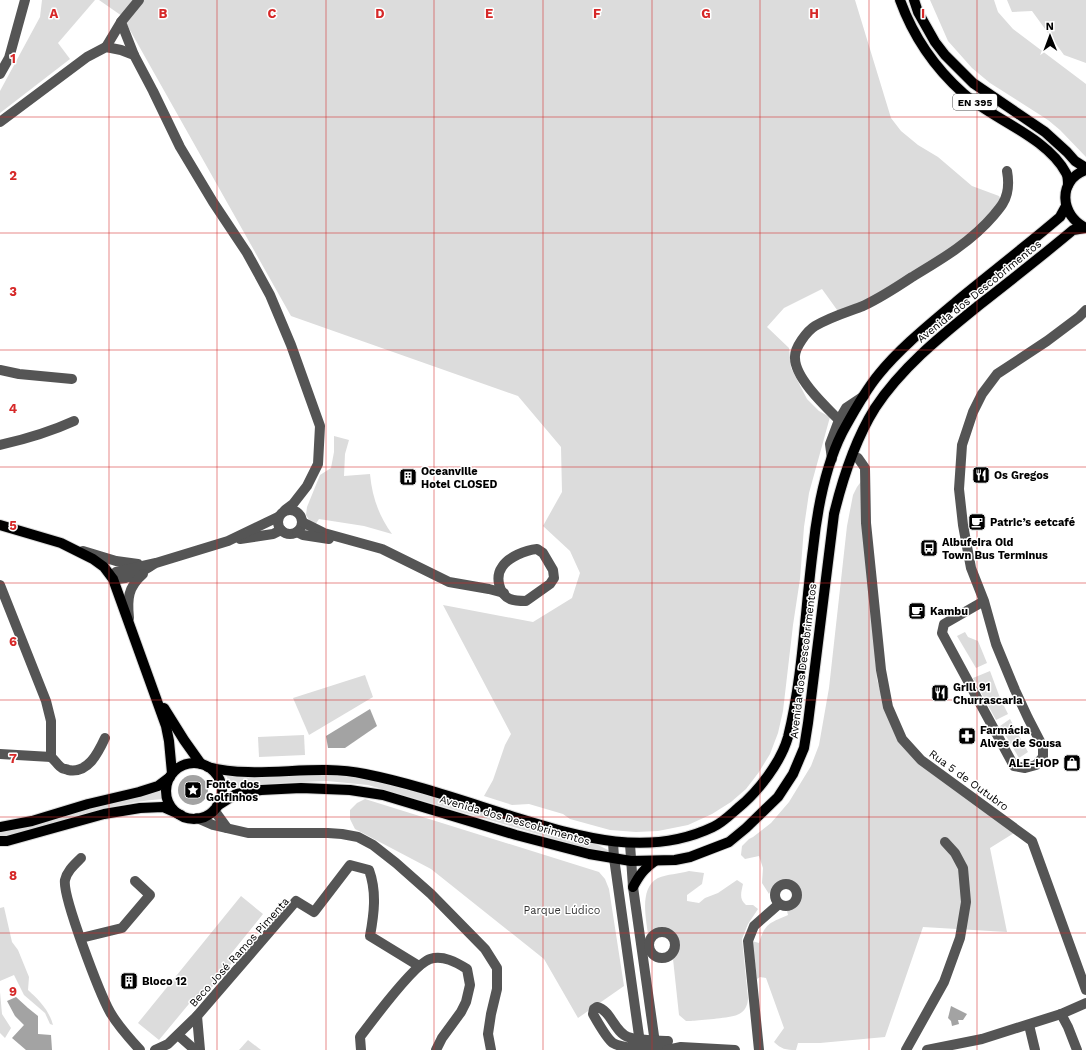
<svg xmlns="http://www.w3.org/2000/svg" width="1086" height="1050" font-family="'Work Sans',sans-serif">
  <style>
    .green { fill: #dcdcdc }
    .water { fill: #a3a3a3 }
    .lines { fill: none; stroke-linecap: round; stroke-linejoin: round }
    .major-casing { stroke: #dbdbdb; stroke-width: 12 }
    .minor { stroke: #555; stroke-width: 10 }
    .major { stroke: #000; stroke-width: 10 }
    .grid { fill: none; stroke: #d62828; stroke-width: 1; stroke-opacity: 0.55 }
    .labels { text-anchor: middle; stroke-width: 3; stroke-linejoin: round; paint-order: stroke }
    .shield { fill: #fff; stroke: #4c4c4c; stroke-width: 1 }
    .shield-label { font-size: 10px; font-weight: bold; fill: #000 }
    .street-label { font-size: 11px; fill: #000; stroke: #fff }
    .poi-label { font-size: 11px; font-weight: bold; fill: #000; stroke: #fff; text-anchor: start }
    .park-label { font-size: 11px; fill: #333; stroke: #fff }
    .grid-label { font-size: 13px; text-anchor: middle; font-weight: bold; fill: #d62828; stroke: #fff; stroke-width: 3; stroke-linejoin: round; paint-order: stroke }
  </style>
  <rect width="100%" height="100%" fill="#fff"/>
  <g class="green">
    <polygon points="42,0 95,0 58,43 70,59 0,113 0,91 40,17"/>
    <polygon points="99,0 855,0 891,118 901,131 918,145 938,157 972,186 999,196 1003,204 952,253 840,314 822,289 784,308 767,327 789,348 791,368 807,399 819,411 830,417 809,493 804,527 800,579 793,625 783,711 778,733 770,754 759,772 746,789 731,802 712,814 688,825 658,831 636,832 610,830 570,819 563,814 529,804 512,805 484,796 493,780 505,745 511,734 443,605 533,622 572,598 580,573 570,551 543,526 562,492 561,447 518,396 291,316 122,16"/>
    <polygon points="930,0 994,0 998,12 1013,29 1086,84 1086,157 1060,130 1048,120 990,83 972,68 948,41"/>
    <polygon points="1007,0 1086,0 1086,63 1064,55 1032,11 1012,12"/>
    <path d="M 334,436 L 349,440 L 345,454 L 344,476 L 370,474 C 372,497 379,516 392,534 L 364,526 L 319,519 L 315,525 L 311,523 L 306,515 L 307,507 L 320,475 L 331,468 L 334,452 Z"/>
    <path d="M 863,479 L 877,680 L 895,734 L 1014,833 L 990,848 L 1007,932 L 923,927 L 885,1037 L 820,1043 L 798,1043 L 796,1050 C 786,1050 781,1049 774,1042 L 784,1028 L 766,978 L 760,977 L 757,979 L 752,941 L 759,943 C 765,923 770,923 788,915 L 787,911 L 800,901 C 801,898 802,894 801,891 C 796,875 774,882 769,894 L 762,883 L 763,868 L 759,856 L 745,859 L 741,855 L 742,846 L 749,839 L 753,837 L 771,823 L 789,802 L 811,766 L 819,745 L 829,688 L 847,526 L 853,495 L 857,487 Z"/>
    <polygon points="965,632 968,637 978,641 987,663 976,668 957,636"/>
    <polygon points="990,671 1000,698 1008,714 996,720 973,678"/>
    <polygon points="365,675 373,697 309,735 293,698"/>
    <polygon points="1010,719 1028,752 1019,758 1000,726"/>
    <polygon points="304,735 305,755 259,757 258,737"/>
    <polygon points="326,775 356,777 380,782 598,845 610,851 601,852 586,848 368,785 327,781 281,783 229,788 227,776 257,777"/>
    <path d="M 162,789 L 163,799 C 126,801 89,813 54,824 C 36,829 19,834 0,836 L 0,832 C 31,829 60,817 90,809 C 114,802 138,798 162,789 Z"/>
    <polygon points="365,799 599,872 605,879 609,889 624,986 578,1018 544,959 431,869 355,829 350,819 350,810 357,803"/>
    <path d="M 689,871 L 704,873 L 702,884 L 687,895 L 687,901 L 699,903 L 705,898 L 718,893 L 737,880 L 743,884 C 741,893 739,899 746,905 L 753,905 L 758,909 L 748,924 L 742,939 L 748,998 C 748,1005 745,1011 739,1014 C 733,1018 700,1020 691,1021 L 686,1021 L 679,1015 L 673,959 L 678,949 L 679,943 L 678,937 L 671,931 L 665,928 L 653,931 L 648,934 C 646,918 639,888 658,878 C 667,874 679,874 689,871 Z"/>
    <polygon points="241,896 263,914 230,955 235,959 199,1003 193,999 159,1040 138,1023"/>
    <path d="M 4,907 L 12,942 L 18,950 L 29,977 L 28,990 C 39,1000 49,1010 53,1025 L 50,1024 L 45,1013 L 24,995 L 14,975 L 0,981 L 0,908 Z"/>
    <polygon points="0,992 2,1014 11,1028 5,1038 0,1033"/>
    <polygon points="248,1040 261,1050 239,1050"/>
  </g>
  <g class="water">
    <polygon points="370,709 377,726 345,748 328,748 326,736"/>
    <circle cx="193" cy="790" r="15"/>
    <polygon points="16,997 28,1008 38,1016 38,1034 51,1035 52,1050 26,1050 12,1038 24,1025 15,1016 7,1001"/>
    <polygon points="951,1006 967,1014 963,1020 958,1020 959,1024 952,1026 951,1021 948,1018"/>
  </g>
  <g class="lines">
    <defs>
      <g id="major">
        <path d="M 900,0 C 913,36 934,67 963,93 C 992,119 1047,137 1066,173 C 1068,176 1068,181 1068,185"/>
        <polyline points="914,0 918,12 935,42 945,55 973,83 1045,132 1067,152 1075,161 1086,168"/>
        <path d="M 1086,170 C 1057,180 1060,216 1086,228"/>
        <polyline points="0,525 61,543 93,559 104,567 113,579 166,726 169,741 172,773"/>
        <polyline points="164,708 184,740 201,764"/>
        <circle cx="194" cy="791" r="28"/>
        <path d="M 208,767 C 259,780 313,763 365,774 C 415,784 463,801 511,816 C 577,836 646,859 713,827 C 722,823 730,815 738,808 C 758,792 781,762 788,737 C 803,677 805,610 813,549 C 817,511 825,467 842,433 C 853,413 864,392 879,374 C 901,347 930,324 957,301 C 991,273 1026,246 1060,217 L 1066,206"/>
        <path d="M 217,806 L 236,794 L 261,790 L 301,788 L 350,790 L 383,795 L 516,835 L 589,854 L 631,861 L 675,860 L 690,857 L 729,842 L 746,828 L 778,797 L 793,774 L 804,748 L 808,723 L 834,514 C 843,477 855,440 875,408 C 902,367 941,336 978,306 C 1010,281 1042,256 1073,230 L 1086,228"/>
        <polyline points="0,827 32,821 88,804 139,792 158,786 170,777"/>
        <polyline points="0,841 7,841 104,814 140,808 163,807 181,815"/>
        <path d="M 633,887 C 640,874 644,869 655,861"/>
      </g>
    </defs>
    <use href="#major" class="major-casing"/>
    <g class="minor">
      <polyline points="106,47 121,22"/>
      <polyline points="134,55 121,22 139,0"/>
      <polyline points="0,74 9,58 25,0"/>
      <polyline points="0,122 87,57 106,47 121,50 134,55 153,91 180,147 213,202 247,253 270,295 291,345 320,426 318,464 307,486 293,504 285,510"/>
      <polyline points="0,370 19,374 72,379"/>
      <path d="M 839,420 C 825,406 795,378 795,358 C 794,348 807,331 815,326 C 830,317 847,312 863,306 C 880,298 897,287 912,277 C 942,259 971,242 994,215 C 997,211 1001,207 1003,203 C 1009,193 1009,182 1007,171"/>
      <path d="M 0,445 C 26,439 50,432 74,421"/>
      <polyline points="858,458 865,468 866,523 881,670 888,707 902,739 921,760 1032,841 1086,990"/>
      <polyline points="832,459 830,444 839,420 846,408 864,396"/>
      <circle cx="290" cy="522" r="12"/>
      <polyline points="302,522 324,533 382,549 449,582 489,589 504,593"/>
      <polyline points="297,532 303,535 329,539"/>
      <polyline points="240,539 273,534 281,530"/>
      <path d="M 537,549 L 543,553 L 553,570 L 554,578 L 550,584 L 526,601 C 521,601 515,601 510,599 C 499,594 495,577 502,567 C 508,557 526,550 537,549 Z"/>
      <polyline points="83,551 116,561 138,564"/>
      <path d="M 156,563 C 142,571 129,581 113,579 L 116,572 L 156,563 L 228,541 L 278,517"/>
      <polyline points="0,585 46,701 51,721 51,757 0,754"/>
      <polyline points="984,601 944,624 942,633 1014,766 1025,768 1036,765 1043,757 1043,747 1028,718 1015,690 996,644 984,601 971,568 963,525 959,489 962,445 973,412 982,394 997,374 1047,341 1079,317 1086,310"/>
      <path d="M 129,618 C 127,599 128,587 143,574"/>
      <path d="M 51,757 C 55,760 58,766 62,768 C 63,769 68,769 68,770 C 88,774 98,753 105,738"/>
      <polyline points="214,810 227,828"/>
      <polyline points="197,818 213,825 248,833 328,833 342,834 358,837 373,845 396,863 431,894 485,949 497,968 497,989 491,1014 488,1034 491,1050"/>
      <polyline points="613,842 614,858 641,1050"/>
      <polyline points="630,844 633,887 656,1050"/>
      <path d="M 81,858 C 74,865 67,871 65,880 C 62,896 100,994 110,1012 C 118,1026 129,1038 140,1050"/>
      <circle cx="786" cy="895" r="11"/>
      <circle cx="662" cy="945" r="13"/>
      <polyline points="81,938 122,928 150,895 135,881"/>
      <polyline points="1061,1014 1068,1027 1077,1050"/>
      <polyline points="197,1016 200,1050"/>
      <polyline points="1029,1025 1035,1050"/>
      <polyline points="178,1035 195,1050"/>
      <path d="M 668,1041 C 655,1040 640,1041 628,1037 C 614,1032 611,1010 597,1007 L 594,1009 L 593,1014 C 597,1021 607,1039 613,1043 C 625,1050 655,1049 669,1049"/>
      <path d="M 155,1050 L 168,1044 L 197,1016 L 296,901 L 314,912 L 350,865 L 369,870 C 377,892 374,914 370,936 L 419,966"/>
      <path d="M 361,1050 L 360,1037 C 372,1021 414,964 430,959 C 443,955 456,962 467,969 L 470,985 L 466,1002 L 461,1012 L 442,1038 L 436,1050"/>
      <polyline points="667,1050 681,1047 735,1050"/>
      <polyline points="759,1050 748,941 754,926 779,904"/>
      <polyline points="906,1050 944,982 960,938 966,902 963,868 955,853 945,842"/>
      <polyline points="927,1050 982,1039 1061,1014 1086,1003"/>
    </g>
    <use href="#major" class="major"/>
  </g>
  <path class="grid" d="M 109,0 L 109,1050M 217,0 L 217,1050M 326,0 L 326,1050M 434,0 L 434,1050M 543,0 L 543,1050M 652,0 L 652,1050M 760,0 L 760,1050M 869,0 L 869,1050M 977,0 L 977,1050M 0,117 L 1086,117M 0,233 L 1086,233M 0,350 L 1086,350M 0,467 L 1086,467M 0,583 L 1086,583M 0,700 L 1086,700M 0,817 L 1086,817M 0,933 L 1086,933"/>
  <defs>
    <symbol id="restaurant-square" viewBox="-11 -11 22 22"><rect x="-9" y="-9" width="18" height="18" rx="4" fill="#000" stroke="#fff"/><path d="M-5-6h1v4h1v-4h1v4h1v-4h1v5L-1.5 .5V6h-2V.5L-5-1ZM5-6V6H3V1.5H1.5Q1.5-4 5-6Z" fill="#fff"/></symbol>
    <symbol id="building-square" viewBox="-11 -11 22 22"><rect x="-9" y="-9" width="18" height="18" rx="4" fill="#000" stroke="#fff"/><path d="M-4-6H4V6H1V3H-1V6H-4ZM-2.5-4.3h1.7v1.8h-1.7ZM.8-4.3h1.7v1.8H.8ZM-2.5-1h1.7V.8h-1.7ZM.8-1h1.7V.8H.8Z" fill="#fff"/></symbol>
    <symbol id="cafe-square" viewBox="-11 -11 22 22"><rect x="-9" y="-9" width="18" height="18" rx="4" fill="#000" stroke="#fff"/><path d="M-5.5-4.5H6V0H3Q3 3.5 0 3.5H-2.5Q-5.5 3.5-5.5 0ZM3-3.2v2h1.7v-2ZM-6 4.5H4V6H-6Z" fill="#fff"/></symbol>
    <symbol id="bus-square" viewBox="-11 -11 22 22"><rect x="-9" y="-9" width="18" height="18" rx="4" fill="#000" stroke="#fff"/><path d="M-5-6H5V4H4V6H2V4H-2V6H-4V4H-5ZM-3.5-4V0h7V-4ZM-3.5 1.2v1.5H-2V1.2ZM2 1.2v1.5H3.5V1.2Z" fill="#fff"/></symbol>
    <symbol id="pharmacy-square" viewBox="-11 -11 22 22"><rect x="-9" y="-9" width="18" height="18" rx="4" fill="#000" stroke="#fff"/><path d="M-2-6h4v4h4v4h-4v4h-4v-4h-4v-4h4Z" fill="#fff"/></symbol>
    <symbol id="shop-square" viewBox="-11 -11 22 22"><rect x="-9" y="-9" width="18" height="18" rx="4" fill="#000" stroke="#fff"/><path d="M-5-2.5h2.3a2.7 3.5 0 0 1 5.4 0H5L5.5 6h-11ZM-1.5-2.5h3a1.5 2.3 0 0 0-3 0Z" fill="#fff"/></symbol>
    <symbol id="sight-square" viewBox="-11 -11 22 22"><rect x="-9" y="-9" width="18" height="18" rx="4" fill="#000" stroke="#fff"/><path d="M0-6L1.8-2.2L6-1.7L2.9 1.2L3.7 5.4L0 3.3L-3.7 5.4L-2.9 1.2L-6-1.7L-1.8-2.2Z" fill="#fff"/></symbol>
  </defs>
  <g fill-rule="evenodd">
    <use href="#restaurant-square" x="971" y="465" width="20" height="20"/>
    <use href="#building-square" x="398" y="467" width="20" height="20"/>
    <use href="#cafe-square" x="967" y="512" width="20" height="20"/>
    <use href="#bus-square" x="919" y="538" width="20" height="20"/>
    <use href="#cafe-square" x="907" y="601" width="20" height="20"/>
    <use href="#restaurant-square" x="930" y="683" width="20" height="20"/>
    <use href="#pharmacy-square" x="957" y="726" width="20" height="20"/>
    <use href="#shop-square" x="1062" y="753" width="20" height="20"/>
    <use href="#sight-square" x="183" y="780" width="20" height="20"/>
    <use href="#building-square" x="119" y="971" width="20" height="20"/>
  </g>
  <g class="labels">
    <rect class="shield" x="953" y="94" width="44" height="16" rx="3"/>
    <g class="shield-label">
      <text x="975" y="106">EN 395</text>
    </g>
    <g class="street-label">
      <text transform="translate(979 291) rotate(-39)" y="4">Avenida dos Descobrimentos</text>
      <text transform="translate(803 661) rotate(-83)" y="4">Avenida dos Descobrimentos</text>
      <text transform="translate(969 780) rotate(36)" y="4">Rua 5 de Outubro</text>
      <text transform="translate(515 820) rotate(16)" y="4">Avenida dos Descobrimentos</text>
      <text transform="translate(239 952) rotate(-48)" y="4">Beco José Ramos Pimenta</text>
    </g>
    <g class="poi-label">
      <text x="421" y="475">Oceanville<tspan x="421" dy="13">Hotel CLOSED</tspan></text>
      <text x="994" y="479">Os Gregos</text>
      <text x="990" y="526">Patric’s eetcafé</text>
      <text x="942" y="546">Albufeira Old<tspan x="942" dy="13">Town Bus Terminus</tspan></text>
      <text x="930" y="615">Kambu</text>
      <text x="953" y="691">Grill 91<tspan x="953" dy="13">Churrascaria</tspan></text>
      <text x="980" y="734">Farmácia<tspan x="980" dy="13">Alves de Sousa</tspan></text>
      <text x="1059" y="767" text-anchor="end">ALE-HOP</text>
      <text x="206" y="788">Fonte dos<tspan x="206" dy="13">Golfinhos</tspan></text>
      <text x="142" y="985">Bloco 12</text>
    </g>
    <g class="park-label">
      <text x="562" y="914">Parque Lúdico</text>
    </g>
  </g>
  <g class="grid-label">
    <text x="54" y="18">A</text>
    <text x="163" y="18">B</text>
    <text x="272" y="18">C</text>
    <text x="380" y="18">D</text>
    <text x="489" y="18">E</text>
    <text x="597" y="18">F</text>
    <text x="706" y="18">G</text>
    <text x="814" y="18">H</text>
    <text x="923" y="18">I</text>
    <text x="13" y="63">1</text>
    <text x="13" y="180">2</text>
    <text x="13" y="296">3</text>
    <text x="13" y="413">4</text>
    <text x="13" y="530">5</text>
    <text x="13" y="646">6</text>
    <text x="13" y="763">7</text>
    <text x="13" y="880">8</text>
    <text x="13" y="996">9</text>
  </g>
  <g transform="translate(1050 36) rotate(359)" stroke="#ffffff" stroke-width="3" paint-order="stroke">
  <path d="M0-3L7 15L0 10L-7 15Z" fill="#000000"/>
  <text y="-6" font-size="11" font-weight="bold" text-anchor="middle" fill="#000000">N</text>
  </g>
</svg>
